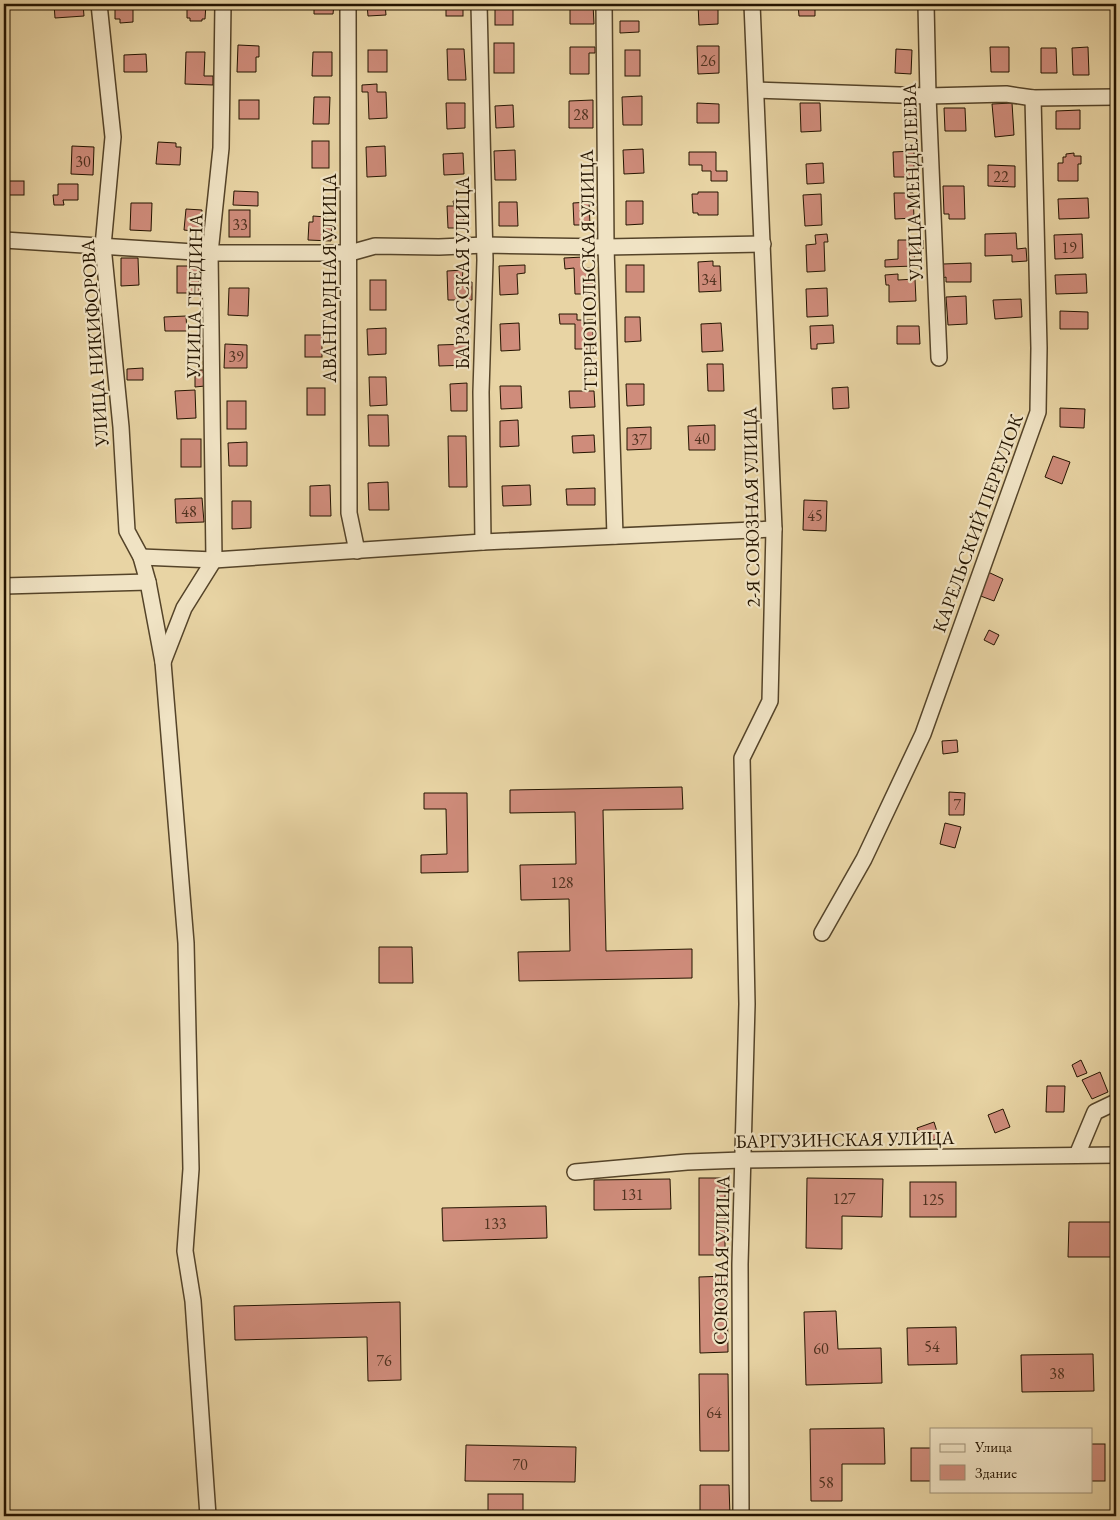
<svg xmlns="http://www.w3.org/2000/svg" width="1120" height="1520" font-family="'EB Garamond',serif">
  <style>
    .building { fill: #cf8c7b; stroke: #241400 }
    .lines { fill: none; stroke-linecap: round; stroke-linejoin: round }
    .street-casing { stroke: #554429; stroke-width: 18 }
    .street { stroke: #f0e3c4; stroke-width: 15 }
    .labels { text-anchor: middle; stroke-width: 4.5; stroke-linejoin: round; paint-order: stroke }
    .number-label { font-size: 16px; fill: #4f321f }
    .street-label { font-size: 19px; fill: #241400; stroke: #f0e3c4 }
  </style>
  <rect width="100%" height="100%" fill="#e8d4a4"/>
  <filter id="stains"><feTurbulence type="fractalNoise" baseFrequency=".004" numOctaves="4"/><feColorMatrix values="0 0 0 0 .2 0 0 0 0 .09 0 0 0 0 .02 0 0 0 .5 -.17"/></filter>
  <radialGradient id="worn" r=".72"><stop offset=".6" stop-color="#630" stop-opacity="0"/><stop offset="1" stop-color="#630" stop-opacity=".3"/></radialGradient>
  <g class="building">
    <polygon points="54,4 83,4 84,16 55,18"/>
    <polygon points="115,4 133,4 133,22 120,23 120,19 115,19"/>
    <polygon points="187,4 206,4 205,19 202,19 202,21 190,21 190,18 187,18"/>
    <polygon points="314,4 334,4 333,14 314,14"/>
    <polygon points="367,4 385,4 386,15 368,16"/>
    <rect x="446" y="4" width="17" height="12"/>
    <rect x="495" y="4" width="18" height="21"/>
    <polygon points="570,4 593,4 594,24 570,24"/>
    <polygon points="624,4 649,4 649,7 625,8"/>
    <polygon points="698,4 718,4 718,24 699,25"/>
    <polygon points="798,4 815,4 815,16 799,16"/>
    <polygon points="620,21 639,21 639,32 620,33"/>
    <rect x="494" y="43" width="20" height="30"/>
    <polygon points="238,45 259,46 259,57 256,57 256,72 237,72"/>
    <polygon points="697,46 719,46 719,73 698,74"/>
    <polygon points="570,47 595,47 595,53 589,53 589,74 570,74"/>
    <polygon points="990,47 1009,47 1009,72 991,72"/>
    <polygon points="1088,47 1089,75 1073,75 1072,48"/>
    <polygon points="1041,48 1056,48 1057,73 1041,73"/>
    <polygon points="447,49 464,49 466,80 448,80"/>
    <polygon points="896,49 912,50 911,74 895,73"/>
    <rect x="368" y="50" width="19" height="22"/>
    <rect x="625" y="50" width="15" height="26"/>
    <polygon points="186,52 205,52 204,76 213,76 213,85 185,84"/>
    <polygon points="313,52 332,52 332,76 312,76"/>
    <polygon points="146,54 147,72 124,72 124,55"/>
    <polygon points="377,84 377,92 386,92 387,118 369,119 368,92 362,92 362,85"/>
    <polygon points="642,96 642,125 623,125 622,97"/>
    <polygon points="314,97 330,97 329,124 313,124"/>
    <rect x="239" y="100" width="20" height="19"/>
    <polygon points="593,100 593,128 569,128 569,101"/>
    <polygon points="446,103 465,103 465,128 447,129"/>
    <polygon points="697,103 719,104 719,123 697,123"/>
    <polygon points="800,103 820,103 821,131 801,132"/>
    <polygon points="1012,103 1014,135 995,137 992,104"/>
    <polygon points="513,105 514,127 496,128 495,106"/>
    <polygon points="944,108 965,108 966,131 945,131"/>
    <polygon points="1080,110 1080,129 1056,129 1056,111"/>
    <rect x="312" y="141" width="17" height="27"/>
    <polygon points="158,142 176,143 176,147 181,147 180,165 156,164"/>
    <polygon points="72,146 94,147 93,175 71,174"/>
    <polygon points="385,146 386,176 367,177 366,147"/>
    <polygon points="643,149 644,173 624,174 623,150"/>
    <polygon points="515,150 516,180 495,180 494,151"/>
    <polygon points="914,151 914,177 894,177 893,152"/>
    <polygon points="689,152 716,152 716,171 727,171 727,181 711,181 711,171 702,171 702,165 689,165"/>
    <polygon points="463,153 464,174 444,175 443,154"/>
    <polygon points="1074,153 1074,156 1081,156 1081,164 1078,164 1078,181 1058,181 1058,163 1063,163 1063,157 1066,157 1066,154"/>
    <polygon points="823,163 824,183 807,184 806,164"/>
    <polygon points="988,165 1015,166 1015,187 988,186"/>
    <rect x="4" y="181" width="20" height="14"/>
    <polygon points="58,184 78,184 78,200 63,200 64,205 54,205 53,195 58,195"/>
    <polygon points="943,186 964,186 965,219 949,219 949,214 944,214"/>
    <polygon points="234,191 258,192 258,206 233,205"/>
    <polygon points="698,192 718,192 718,215 698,215 698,213 693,213 692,194 698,194"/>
    <polygon points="894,193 913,193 914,218 895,219"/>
    <polygon points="821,194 822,225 805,226 803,195"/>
    <polygon points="1088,198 1089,218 1059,219 1058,199"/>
    <polygon points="453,201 470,201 470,206 463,206 464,228 448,228 447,206 454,206"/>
    <polygon points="626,201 643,201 643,224 626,225"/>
    <polygon points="499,202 517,202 518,226 499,226"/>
    <polygon points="589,202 590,225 574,225 573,203"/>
    <polygon points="131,203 152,203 151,231 130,230"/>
    <polygon points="186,209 202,210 201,232 184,230"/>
    <rect x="229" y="210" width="21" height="27"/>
    <polygon points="313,216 326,217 326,223 332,223 331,241 308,240 309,222 313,222"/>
    <polygon points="1016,233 1017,249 1026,248 1027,261 1012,262 1012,255 985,256 985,234"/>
    <polygon points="827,234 828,242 824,242 825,271 807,272 806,245 816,244 815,235"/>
    <polygon points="1082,234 1083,258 1055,259 1054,235"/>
    <polygon points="898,240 923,240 923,249 914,249 915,266 885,267 885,260 898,259"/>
    <polygon points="583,257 584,268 592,268 594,294 575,294 574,268 565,269 564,258"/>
    <polygon points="121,258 138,258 139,285 121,286"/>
    <polygon points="713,261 713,266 720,266 721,291 699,292 698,262"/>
    <polygon points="971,263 971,282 946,282 946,277 943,278 943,264"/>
    <polygon points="525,265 525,273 517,274 518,294 500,295 499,266"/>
    <rect x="626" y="265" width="18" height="27"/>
    <rect x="177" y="266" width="22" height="27"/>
    <polygon points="463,270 462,282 472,282 472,300 448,300 447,271"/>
    <polygon points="898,274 898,280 915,279 916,301 889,302 889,285 886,285 885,275"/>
    <polygon points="1086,274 1087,293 1056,294 1055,275"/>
    <rect x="370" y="280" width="16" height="30"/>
    <polygon points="229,288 249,288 248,316 228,315"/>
    <polygon points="827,288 828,316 807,317 806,289"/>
    <polygon points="966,296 967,324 948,325 946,297"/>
    <polygon points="1021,299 1022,317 995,319 993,300"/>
    <polygon points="1060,311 1088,312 1088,329 1060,329"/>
    <polygon points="559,314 577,314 577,320 593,320 593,349 575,349 575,324 560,324"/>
    <polygon points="186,316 187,331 165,331 164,317"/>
    <polygon points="625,317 640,317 641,341 625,342"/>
    <polygon points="519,323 520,350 501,351 500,324"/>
    <polygon points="721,323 723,351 702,352 701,324"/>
    <polygon points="833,325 834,343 817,344 817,349 811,349 810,326"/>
    <polygon points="897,326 919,326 920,344 897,344"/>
    <polygon points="386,328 386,354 368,355 367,329"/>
    <rect x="305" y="335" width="17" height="22"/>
    <polygon points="225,344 247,345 247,368 224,368"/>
    <polygon points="469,344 469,365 439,366 438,345"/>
    <polygon points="707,364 723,364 724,391 708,391"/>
    <polygon points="143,368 143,380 127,380 127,369"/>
    <polygon points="195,370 205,370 205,386 195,387"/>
    <polygon points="369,377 386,377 387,405 370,406"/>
    <polygon points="467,383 467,411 451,411 450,384"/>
    <polygon points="626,384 644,384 644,405 627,406"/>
    <polygon points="500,386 521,386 522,408 501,409"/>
    <polygon points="848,387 849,408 833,409 832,388"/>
    <rect x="307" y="388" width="18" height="27"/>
    <polygon points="195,390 196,418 177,419 175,391"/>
    <polygon points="569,391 594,391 595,407 570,408"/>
    <rect x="227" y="401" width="19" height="28"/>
    <polygon points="1060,408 1085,409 1084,428 1060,427"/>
    <polygon points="368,415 388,415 389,446 369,446"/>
    <polygon points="518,420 519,446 500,447 500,421"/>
    <polygon points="715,425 715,450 689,450 688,426"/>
    <polygon points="651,427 651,449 627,450 627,428"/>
    <polygon points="594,435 595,452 573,453 572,436"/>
    <polygon points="448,436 466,436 467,487 449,487"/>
    <rect x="181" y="439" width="20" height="28"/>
    <polygon points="247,442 247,466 229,466 228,443"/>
    <polygon points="1053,456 1070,462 1062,484 1045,477"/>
    <polygon points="388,482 389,510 369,510 368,483"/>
    <polygon points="330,485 331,516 310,516 310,486"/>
    <polygon points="530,485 531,505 503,506 502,486"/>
    <polygon points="595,488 595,505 567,505 566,489"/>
    <polygon points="202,498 204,522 176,523 175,499"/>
    <polygon points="804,500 827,501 826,531 803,530"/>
    <polygon points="232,501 251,501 251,528 232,529"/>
    <polygon points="988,572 1003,579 994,601 978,595"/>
    <polygon points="989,630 999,635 994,645 984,640"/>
    <polygon points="957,740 958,752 943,754 942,741"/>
    <polygon points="682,787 683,809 603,810 606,951 692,949 692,978 519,981 518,952 570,951 569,899 521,900 520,865 576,864 575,812 510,813 510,790"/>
    <polygon points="949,792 965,793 964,815 949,815"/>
    <polygon points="424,793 467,793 468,872 421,873 421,855 447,854 446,809 424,809"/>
    <polygon points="945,823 961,827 955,848 940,844"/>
    <polygon points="379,947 412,947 413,983 379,983"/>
    <polygon points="1081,1060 1087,1073 1077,1077 1072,1065"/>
    <polygon points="1100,1072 1108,1092 1092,1099 1082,1080"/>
    <polygon points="1047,1086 1065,1086 1064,1112 1046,1112"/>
    <polygon points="1003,1109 1010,1127 995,1133 988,1115"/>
    <polygon points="934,1122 939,1138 931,1141 930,1137 921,1140 917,1128"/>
    <rect x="699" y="1178" width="26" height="77"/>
    <polygon points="807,1178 883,1179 882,1217 842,1216 842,1249 806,1248"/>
    <polygon points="670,1179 671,1209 594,1210 594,1180"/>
    <rect x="910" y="1182" width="46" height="35"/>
    <polygon points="546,1206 547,1238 443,1241 442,1208"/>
    <polygon points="1069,1222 1116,1222 1116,1257 1068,1257"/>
    <polygon points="727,1276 728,1352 700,1353 699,1277"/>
    <polygon points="400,1302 401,1380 368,1381 367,1337 235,1340 234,1306"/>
    <polygon points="836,1311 838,1349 881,1348 882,1383 806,1385 804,1312"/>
    <polygon points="956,1327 957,1364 908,1365 907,1328"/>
    <polygon points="1093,1354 1094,1391 1022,1392 1021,1355"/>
    <polygon points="699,1374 728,1374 729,1451 700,1451"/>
    <polygon points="884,1428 885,1464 842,1464 842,1501 811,1501 810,1429"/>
    <rect x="1091" y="1444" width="14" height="37"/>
    <polygon points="466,1445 576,1447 575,1482 465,1481"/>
    <rect x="911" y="1448" width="20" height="33"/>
    <polygon points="700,1485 729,1485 730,1516 700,1516"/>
    <rect x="488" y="1494" width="35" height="22"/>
  </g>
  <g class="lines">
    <defs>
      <g id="street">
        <polyline points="99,4 113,137 103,246 121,427 127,531 141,557 148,582 163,662 186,943 191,1169 185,1251 193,1301 208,1516"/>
        <polyline points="348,4 349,513 357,551"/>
        <polyline points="479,4 485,260 481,392 483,542"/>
        <polyline points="604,4 606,247 615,536"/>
        <polyline points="926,4 928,96 939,358"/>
        <polyline points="757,90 928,96 1006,94 1033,98 1116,97"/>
        <polyline points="4,240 210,253 350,253 375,246 439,247 485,245 606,247 763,244"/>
        <polyline points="141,557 214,560 483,542 774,529"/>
        <polyline points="4,586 148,582"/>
        <polyline points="163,662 184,608 214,560 210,253 221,148 223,4"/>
        <polyline points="822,933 864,859 923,734 1038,412 1039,348 1033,98"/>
        <polyline points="1077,1155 1095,1112 1116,1102"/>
        <polyline points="575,1172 687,1162 742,1160 1116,1155"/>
        <polyline points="741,1516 740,1264 747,1004 742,758 770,701 774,529 752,4"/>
      </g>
    </defs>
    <use href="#street" class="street-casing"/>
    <use href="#street" class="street"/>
  </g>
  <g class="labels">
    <g class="number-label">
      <text x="708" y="66">26</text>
      <text x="581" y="120">28</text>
      <text x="83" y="167">30</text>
      <text x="1001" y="182">22</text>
      <text x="240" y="230">33</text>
      <text x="1069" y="253">19</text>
      <text x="709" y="285">34</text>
      <text x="236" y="362">39</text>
      <text x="702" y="444">40</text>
      <text x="639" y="445">37</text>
      <text x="189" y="517">48</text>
      <text x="815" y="521">45</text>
      <text x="957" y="810">7</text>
      <text x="562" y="888">128</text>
      <text x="632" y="1200">131</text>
      <text x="844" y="1204">127</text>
      <text x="933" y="1205">125</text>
      <text x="495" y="1229">133</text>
      <text x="932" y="1352">54</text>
      <text x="821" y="1354">60</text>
      <text x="384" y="1366">76</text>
      <text x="1057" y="1379">38</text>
      <text x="714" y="1418">64</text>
      <text x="520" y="1470">70</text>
      <text x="826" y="1488">58</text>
    </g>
    <g class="street-label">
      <text transform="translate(912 182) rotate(-92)" y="7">УЛИЦА МЕНДЕЛЕЕВА</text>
      <text transform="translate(588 270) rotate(-91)" y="7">ТЕРНОПОЛЬСКАЯ УЛИЦА</text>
      <text transform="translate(462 273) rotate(-90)" y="7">БАРЗАССКАЯ УЛИЦА</text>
      <text transform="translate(329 278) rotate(-90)" y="7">АВАНГАРДНАЯ УЛИЦА</text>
      <text transform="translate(194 296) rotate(-89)" y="7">УЛИЦА ГНЕДИНА</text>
      <text transform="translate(94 343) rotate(-94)" y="7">УЛИЦА НИКИФОРОВА</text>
      <text transform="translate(751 507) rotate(-91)" y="7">2-Я СОЮЗНАЯ УЛИЦА</text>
      <text transform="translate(977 523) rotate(-70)" y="7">КАРЕЛЬСКИЙ ПЕРЕУЛОК</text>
      <text transform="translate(845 1139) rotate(-1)" y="7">БАРГУЗИНСКАЯ УЛИЦА</text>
      <text transform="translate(721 1260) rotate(-89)" y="7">СОЮЗНАЯ УЛИЦА</text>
    </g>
  </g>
  <rect width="1120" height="1520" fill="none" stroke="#e8d4a4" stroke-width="20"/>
  <rect x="5" y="5" width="1110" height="1510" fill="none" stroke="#241400" stroke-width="2.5"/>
  <rect x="10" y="10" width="1100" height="1500" fill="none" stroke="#241400"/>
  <rect x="930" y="1428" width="162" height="65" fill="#f0e3c4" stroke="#9e9076"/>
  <rect x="940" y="1444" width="25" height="8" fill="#f0e3c4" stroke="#9e9076"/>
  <text x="975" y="1452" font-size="15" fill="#241400">Улица</text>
  <rect x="940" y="1465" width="25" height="15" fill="#cf8c7b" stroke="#9e9076"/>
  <text x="975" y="1478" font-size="15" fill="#241400">Здание</text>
  <rect width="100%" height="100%" filter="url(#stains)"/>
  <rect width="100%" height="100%" fill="url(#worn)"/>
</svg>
